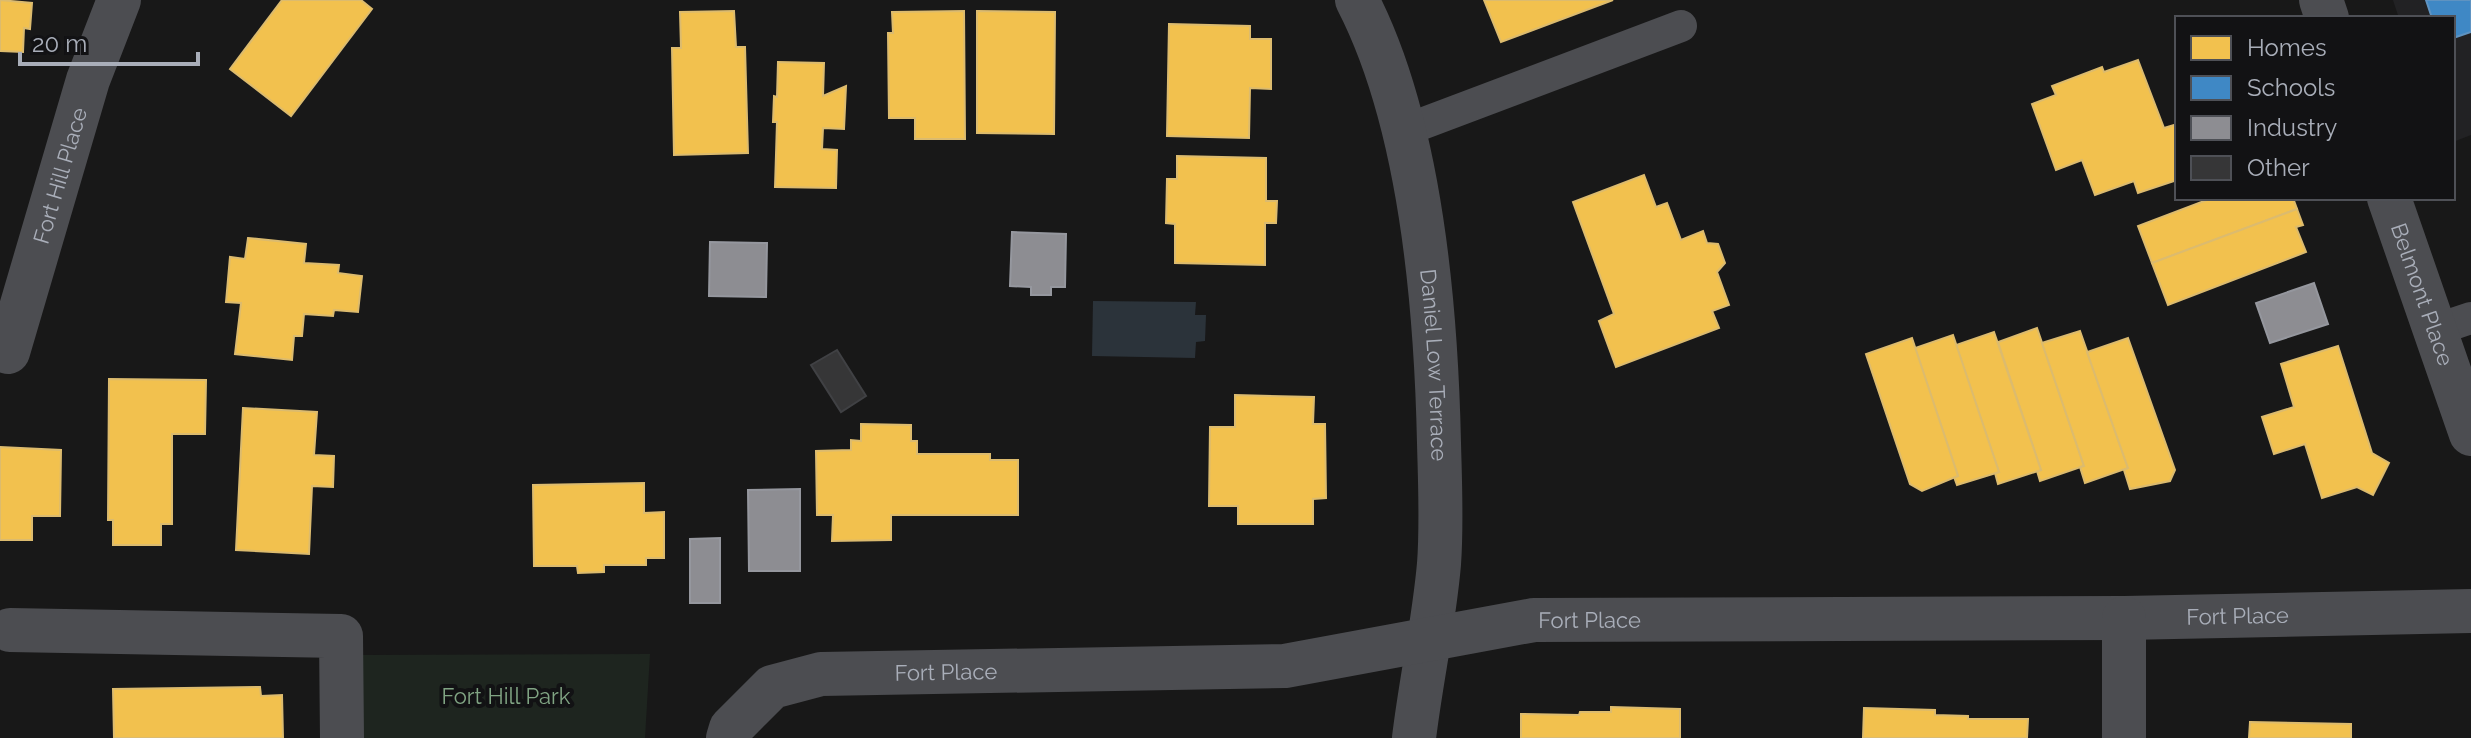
<svg xmlns="http://www.w3.org/2000/svg" width="2471" height="738" font-family="Raleway,sans-serif">
  <style>
    .built { fill: #222224 }
    .green { fill: #1e251f }
    .water { fill: #2b333a }
    .homes { fill: #f2c14e; stroke: #dcbb6e; stroke-width: 2 }
    .schools { fill: #3f88c5; stroke: #5f93c1; stroke-width: 2 }
    .industry { fill: #8d8d92; stroke: #95979e; stroke-width: 2 }
    .building { fill: #363637; stroke: #404144; stroke-width: 2 }
    .lines { fill: none; stroke-linecap: round; stroke-linejoin: round }
    .lane { stroke: #4c4d51; stroke-width: 32 }
    .street { stroke: #4c4d51; stroke-width: 44 }
    .labels { text-anchor: middle; stroke-width: 8; stroke-linejoin: round; paint-order: stroke }
    .street-label { font-size: 22px; fill: #a9aeb9; stroke: #121214 }
    .park-label { font-size: 22px; fill: #80a483; stroke: #121214 }
  </style>
  <rect width="100%" height="100%" fill="#181818"/>
  <polygon class="built" points="2393,0 2471,0 2471,135 2453,142 2453,18 2399,18"/>
  <polygon class="green" points="650,654 645,738 362,738 362,655"/>
  <polygon class="water" points="1093,301 1196,302 1195,315 1206,315 1205,341 1196,342 1195,358 1092,356"/>
  <g class="homes">
    <polygon points="0,0 32,3 30,29 24,28 23,52 0,51"/>
    <polygon points="282,0 361,0 372,9 291,116 230,69"/>
    <polygon points="1484,0 1613,0 1501,42"/>
    <polygon points="734,11 736,47 745,47 748,153 674,155 672,48 681,48 680,12"/>
    <polygon points="964,11 965,139 915,139 915,118 889,118 888,33 893,33 892,12"/>
    <polygon points="977,11 1055,12 1054,134 977,133"/>
    <polygon points="1169,24 1250,26 1250,39 1271,39 1271,89 1250,88 1249,138 1167,136"/>
    <polygon points="2138,60 2164,128 2177,124 2177,180 2138,193 2134,181 2095,195 2082,160 2056,170 2032,104 2056,95 2052,86 2102,67 2104,72"/>
    <polygon points="778,62 824,63 823,96 846,86 844,129 823,128 822,149 837,150 836,188 775,187 777,122 773,122 774,96 777,97"/>
    <polygon points="1177,156 1266,158 1266,201 1277,201 1276,223 1265,223 1265,265 1175,263 1175,224 1166,223 1167,179 1177,179"/>
    <polygon points="1644,175 1656,207 1667,203 1681,240 1703,231 1707,243 1718,244 1725,263 1717,272 1729,305 1712,311 1719,328 1616,367 1599,321 1614,314 1573,202"/>
    <polygon points="2212,198 2293,198 2297,209 2152,263 2138,226"/>
    <polygon points="2297,209 2303,225 2296,227 2306,252 2168,305 2152,263"/>
    <polygon points="248,238 306,244 304,263 339,265 338,273 362,276 358,312 334,310 333,316 304,314 302,336 294,336 292,360 235,354 241,303 226,302 230,257 245,259"/>
    <polygon points="2037,328 2084,466 2040,481 2037,471 2041,470 1998,342"/>
    <polygon points="2080,331 2128,468 2085,483 2080,467 2084,466 2042,343"/>
    <polygon points="1994,332 2041,470 1998,484 1995,473 1999,472 1956,345"/>
    <polygon points="1953,335 1999,472 1957,485 1954,477 1958,476 1915,348"/>
    <polygon points="1912,338 1958,476 1922,491 1910,484 1866,354"/>
    <polygon points="2128,338 2175,470 2170,481 2130,489 2124,470 2128,468 2087,352"/>
    <polygon points="2338,346 2372,453 2389,463 2373,495 2357,487 2322,498 2305,444 2274,454 2262,417 2294,407 2281,364"/>
    <polygon points="109,379 206,380 205,434 172,434 172,524 161,524 161,545 113,545 113,520 108,520"/>
    <polygon points="1235,395 1314,397 1313,424 1325,424 1326,498 1313,499 1313,524 1238,524 1238,506 1209,506 1210,427 1235,427"/>
    <polygon points="243,408 317,412 314,455 334,456 333,487 312,486 309,554 236,550"/>
    <polygon points="861,424 911,425 911,441 917,441 917,454 990,454 990,460 1018,460 1018,515 891,515 891,540 832,541 833,515 817,515 816,451 851,450 851,440 861,441"/>
    <polygon points="0,447 61,450 60,516 32,516 32,540 0,540"/>
    <polygon points="644,483 644,513 664,512 664,558 646,558 646,565 604,565 604,572 578,573 577,566 534,566 533,485"/>
    <polygon points="260,687 261,696 282,695 283,738 114,738 113,689"/>
    <polygon points="1611,707 1680,709 1680,738 1521,738 1521,714 1579,715 1580,712 1611,712"/>
    <polygon points="1864,708 1935,710 1935,715 1968,716 1968,719 2028,719 2027,738 1863,738"/>
    <polygon points="2250,722 2351,724 2351,738 2249,738"/>
  </g>
  <polygon class="schools" points="2426,0 2471,0 2471,32 2453,38 2453,18 2432,18"/>
  <g class="industry">
    <polygon points="1012,232 1066,234 1065,287 1051,287 1051,295 1031,295 1031,287 1010,286"/>
    <polygon points="710,242 767,243 766,297 709,296"/>
    <polygon points="2314,283 2328,324 2270,343 2256,303"/>
    <polygon points="800,489 800,571 749,571 748,490"/>
    <polygon points="720,538 720,603 690,603 690,539"/>
  </g>
  <polygon class="building" points="837,350 866,396 841,412 811,365"/>
  <g class="lines">
    <g class="lane">
      <polyline points="1403,131 1681,26"/>
      <polyline points="2435,330 2471,318"/>
    </g>
    <g class="street">
      <path id="s1" d="M 1357,0 C 1421,124 1436,304 1439,443 C 1440,483 1442,524 1439,564 C 1434,622 1421,680 1414,738"/>
      <polyline points="2321,0 2327,18"/>
      <path id="s2" d="M 2389,198 L 2471,434"/>
      <path id="s3" d="M 8,352 L 88,80 L 119,0"/>
      <polyline points="10,630 341,636 342,738"/>
      <path id="s4" d="M 728,738 L 731,728 L 772,687 L 821,674 L 1285,666 L 1534,620 L 2124,618 L 2471,611"/>
      <polyline points="2124,738 2124,618"/>
    </g>
  </g>
  <g class="labels">
    <g class="street-label">
      <text dy="8" stroke="none"><textPath href="#s3" startOffset="184">Fort Hill Place</textPath></text>
      <text dy="8" stroke="none"><textPath href="#s2" startOffset="102">Belmont Place</textPath></text>
      <text dy="8" stroke="none"><textPath href="#s1" startOffset="376">Daniel Low Terrace</textPath></text>
      <text dy="8" stroke="none"><textPath href="#s4" startOffset="1540">Fort Place</textPath></text>
      <text dy="8" stroke="none"><textPath href="#s4" startOffset="892">Fort Place</textPath></text>
      <text dy="8" stroke="none"><textPath href="#s4" startOffset="244">Fort Place</textPath></text>
    </g>
    <g class="park-label">
      <text x="506" y="704">Fort Hill Park</text>
    </g>
  </g>
  <rect x="2175" y="16" width="280" height="184" fill="#121214" stroke="#4e5056" stroke-width="2"/>
  <rect x="2191" y="36" width="40" height="24" fill="#f2c14e" stroke="#4e5056" stroke-width="2"/>
  <text x="2247" y="56" font-size="24" fill="#a9aeb9">Homes</text>
  <rect x="2191" y="76" width="40" height="24" fill="#3f88c5" stroke="#4e5056" stroke-width="2"/>
  <text x="2247" y="96" font-size="24" fill="#a9aeb9">Schools</text>
  <rect x="2191" y="116" width="40" height="24" fill="#8d8d92" stroke="#4e5056" stroke-width="2"/>
  <text x="2247" y="136" font-size="24" fill="#a9aeb9">Industry</text>
  <rect x="2191" y="156" width="40" height="24" fill="#363637" stroke="#4e5056" stroke-width="2"/>
  <text x="2247" y="176" font-size="24" fill="#a9aeb9">Other</text>
  <path d="M20 52v12h178v-12" fill="none" stroke="#a9aeb9" stroke-width="4"/>
  <text x="32" y="52" font-size="24" fill="#a9aeb9" stroke="#121214" stroke-width="6" paint-order="stroke">20 m</text>
</svg>
